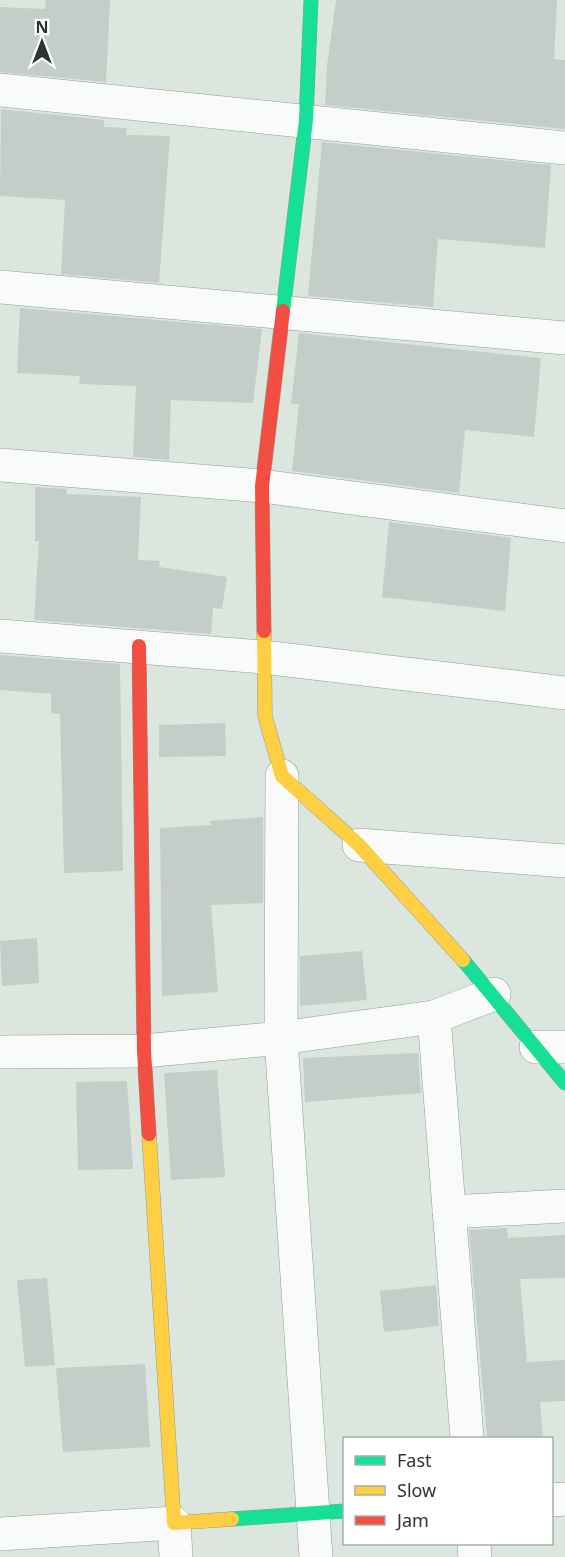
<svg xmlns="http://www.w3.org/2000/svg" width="565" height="1557" font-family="'Noto Sans',sans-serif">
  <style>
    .building { fill: #c4cec8 }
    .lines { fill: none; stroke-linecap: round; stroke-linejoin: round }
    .street-casing { stroke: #939c96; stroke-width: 34 }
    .fast-casing { stroke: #939c96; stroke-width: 15 }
    .slow-casing { stroke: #939c96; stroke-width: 15 }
    .jam-casing { stroke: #939c96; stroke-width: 15 }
    .street { stroke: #f9fbfa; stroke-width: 33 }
    .fast { stroke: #16e098; stroke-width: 14 }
    .slow { stroke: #ffcf43; stroke-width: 14 }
    .jam { stroke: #f24e42; stroke-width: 14 }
  </style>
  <rect width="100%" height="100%" fill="#dae6de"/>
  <g class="building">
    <polygon points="46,0 110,0 106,82 0,72 0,7 45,9"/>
    <polygon points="336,0 557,0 554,59 565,60 565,129 325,105 327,66"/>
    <polygon points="1,109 104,120 104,127 127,128 126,135 170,136 159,283 61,274 65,200 0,196"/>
    <polygon points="322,142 551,165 545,248 438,239 433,307 308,296"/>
    <polygon points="20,308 262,329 253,403 171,400 169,460 133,457 136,386 79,384 80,376 17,373"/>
    <polygon points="299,333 541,358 534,437 465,430 459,493 292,471 299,404 291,404"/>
    <polygon points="35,487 67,489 67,494 141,497 138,560 160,561 159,567 227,577 222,609 213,608 211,634 34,620 39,541 35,541"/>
    <polygon points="389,522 511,538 505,611 382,597"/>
    <polygon points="0,655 120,664 123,871 64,873 60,714 51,713 51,694 0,690"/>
    <polygon points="225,723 226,756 159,757 159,725"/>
    <polygon points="263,817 263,903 211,905 218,992 162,996 160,828 211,825 210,821"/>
    <polygon points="37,938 39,983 2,986 0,941"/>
    <polygon points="362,951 367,1000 300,1006 300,956"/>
    <polygon points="418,1053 421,1093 305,1102 303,1058"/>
    <polygon points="217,1070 225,1177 171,1180 164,1073"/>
    <polygon points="127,1081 133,1169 78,1170 76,1082"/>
    <polygon points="507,1228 508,1238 565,1235 565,1278 520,1279 527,1362 565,1360 565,1401 540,1402 543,1438 487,1438 469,1230"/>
    <polygon points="47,1278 55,1365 25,1367 17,1280"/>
    <polygon points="436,1285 439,1326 384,1332 380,1291"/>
    <polygon points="145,1364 150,1447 63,1452 56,1368"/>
  </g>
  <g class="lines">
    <defs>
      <g id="street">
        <polyline points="0,90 565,148"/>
        <polyline points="0,287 565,338"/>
        <polyline points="0,465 262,486 565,526"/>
        <polyline points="0,636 263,657 565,693"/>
        <polyline points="282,776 281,1038 316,1557"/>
        <polyline points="359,845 565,861"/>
        <polyline points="434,1017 467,1438"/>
        <polyline points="536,1047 565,1047"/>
        <polyline points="0,1052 144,1051 281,1038 434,1017 494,994"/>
        <polyline points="449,1212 565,1206"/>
        <polyline points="552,1500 565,1499"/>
        <polyline points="0,1534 174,1523 176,1557"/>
        <polyline points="474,1544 475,1557"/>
      </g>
      <g id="fast">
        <polyline points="283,311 306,120 311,0"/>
        <polyline points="463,960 565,1083"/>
        <polyline points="232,1519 344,1511"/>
      </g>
      <g id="slow">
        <polyline points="264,631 265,716 282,776 359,845 463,960"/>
        <polyline points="149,1134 174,1523 232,1519"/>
      </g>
      <g id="jam">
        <polyline points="264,631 262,486 283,311"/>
        <polyline points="139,646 144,1051 149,1134"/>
      </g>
    </defs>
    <use href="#street" class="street-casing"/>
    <use href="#fast" class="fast-casing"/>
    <use href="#slow" class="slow-casing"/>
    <use href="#jam" class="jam-casing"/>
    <use href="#street" class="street"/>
    <use href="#fast" class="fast"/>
    <use href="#slow" class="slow"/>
    <use href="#jam" class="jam"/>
  </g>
  <rect x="343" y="1437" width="210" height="108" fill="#ffffff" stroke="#abaeac" stroke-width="1.5"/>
  <rect x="355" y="1456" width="30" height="9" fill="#16e098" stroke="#abaeac" stroke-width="1.5"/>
  <text x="397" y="1467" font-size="18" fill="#2e3530">Fast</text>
  <rect x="355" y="1486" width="30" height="9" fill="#ffcf43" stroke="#abaeac" stroke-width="1.5"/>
  <text x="397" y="1497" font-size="18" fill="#2e3530">Slow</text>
  <rect x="355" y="1516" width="30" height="9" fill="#f24e42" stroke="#abaeac" stroke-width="1.5"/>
  <text x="397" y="1527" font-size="18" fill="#2e3530">Jam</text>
  <g transform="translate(42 42)" stroke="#ffffff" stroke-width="4.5" paint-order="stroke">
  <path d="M0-4.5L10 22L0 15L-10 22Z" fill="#2e3530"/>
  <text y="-9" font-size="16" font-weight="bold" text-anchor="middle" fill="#2e3530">N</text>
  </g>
</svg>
